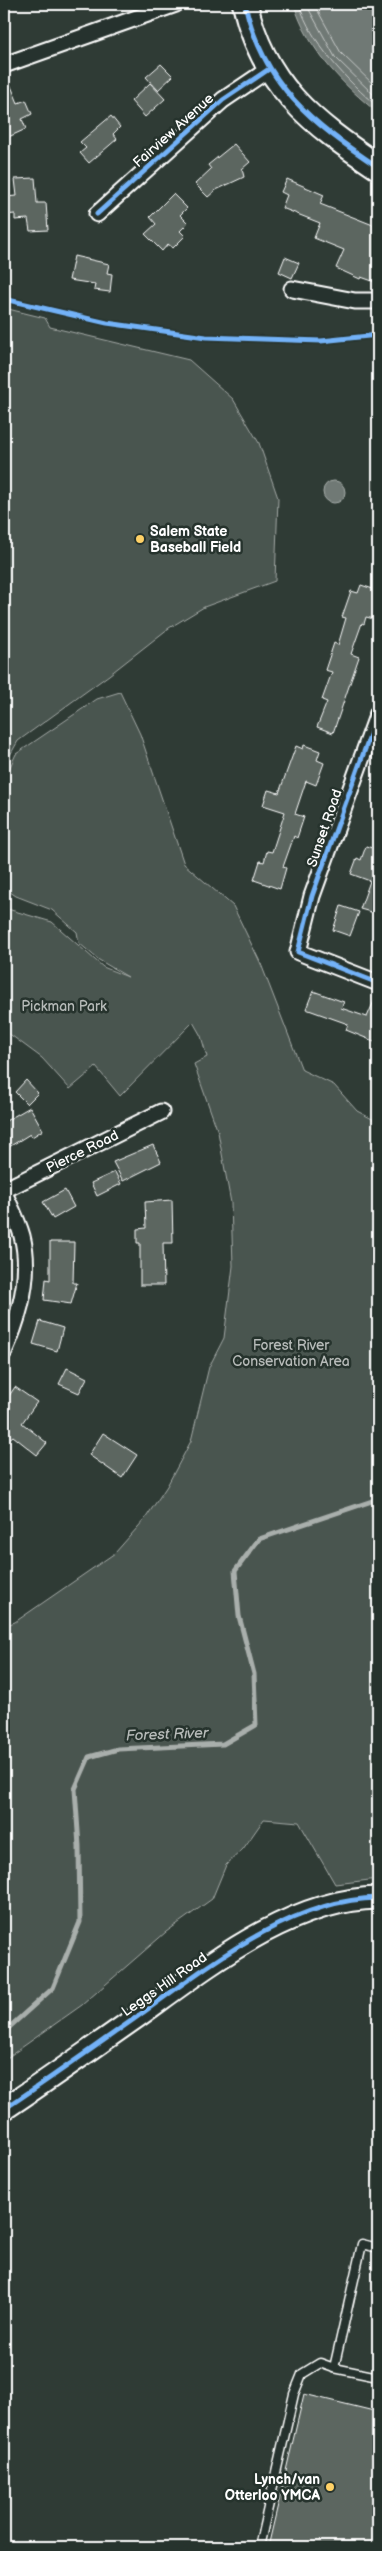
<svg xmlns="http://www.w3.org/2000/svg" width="382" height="2551" font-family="'Balsamiq Sans',sans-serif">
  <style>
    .green { fill: #4a544f; stroke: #a4aaa7 }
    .water { fill: #707975; stroke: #a9afac }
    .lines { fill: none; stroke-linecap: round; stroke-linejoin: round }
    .shore { stroke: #c6c9c8; stroke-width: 1 }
    .stream { stroke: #a9afac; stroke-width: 5 }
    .building { fill: #5b6661; stroke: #fff }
    .lane-casing { stroke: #fff; stroke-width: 11 }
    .street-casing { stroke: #fff; stroke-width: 19 }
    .secondary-casing { stroke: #fff; stroke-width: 25 }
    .primary-casing { stroke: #fff; stroke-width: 28 }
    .lane { stroke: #26332d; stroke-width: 8 }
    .street { stroke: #26332d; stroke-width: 15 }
    .secondary { stroke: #26332d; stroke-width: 21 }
    .primary { stroke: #26332d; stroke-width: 24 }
    .cycleway-casing { stroke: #26332d; stroke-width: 8 }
    .cycleway { stroke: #73b2f8; stroke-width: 5 }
    .poi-dot { fill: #ffd166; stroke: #26332d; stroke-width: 2 }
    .labels { text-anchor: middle; stroke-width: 5; stroke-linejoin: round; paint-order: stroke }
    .street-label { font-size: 14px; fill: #fff; stroke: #26332d }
    .poi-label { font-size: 14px; font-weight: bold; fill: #fff; stroke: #26332d; text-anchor: start }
    .park-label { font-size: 14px; fill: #b7bbb9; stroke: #26332d }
    .water-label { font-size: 15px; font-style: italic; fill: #b8bcba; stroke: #26332d }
  </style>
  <rect width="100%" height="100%" fill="#2f3b35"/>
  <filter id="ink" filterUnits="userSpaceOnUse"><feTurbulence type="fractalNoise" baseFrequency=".02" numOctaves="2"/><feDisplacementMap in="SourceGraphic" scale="10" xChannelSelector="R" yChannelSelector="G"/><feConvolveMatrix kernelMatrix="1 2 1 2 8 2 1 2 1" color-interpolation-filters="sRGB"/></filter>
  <g filter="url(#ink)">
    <g class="green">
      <polygon points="4,308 45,318 50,327 189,360 233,399 259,443 278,498 275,581 204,607 169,628 109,675 18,741 5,764"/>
      <polygon points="120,692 140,734 184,864 233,906 261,964 302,1070 334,1085 357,1111 378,1122 378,1879 335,1884 299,1822 264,1819 243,1849 226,1865 212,1899 166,1932 82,2005 4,2060 4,1626 15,1622 115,1553 145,1519 167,1486 191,1441 209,1367 224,1338 233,1266 231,1203 218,1132 194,1064 207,1057 201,1036 193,1022 120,1096 96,1067 70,1089 42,1058 4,1030 4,908 52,922 103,967 128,977 99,960 79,943 77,932 52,910 16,896 4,888 4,780 16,754 97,699"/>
    </g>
    <g class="water">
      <path d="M 294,4 L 378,4 L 378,113 C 343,85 307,49 294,4 Z"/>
      <circle cx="334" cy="492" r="11"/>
    </g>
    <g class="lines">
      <g class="shore">
        <path d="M 299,4 C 311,43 347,81 378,107"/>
        <polyline points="306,4 335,57 378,99"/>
        <polyline points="314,4 341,53 378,89"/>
      </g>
      <polyline class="stream" points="4,2032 53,1988 80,1922 79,1846 75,1789 89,1757 118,1749 223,1744 256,1725 254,1674 239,1616 235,1571 259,1539 378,1499"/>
    </g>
    <g class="building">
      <polygon points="161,64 173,76 158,90 146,77"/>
      <polygon points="4,74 6,74 18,103 26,100 32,114 22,119 26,129 4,139"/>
      <polygon points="150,83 165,99 145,117 131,101"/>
      <polygon points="111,116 120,127 113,134 117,139 89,163 80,153 86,148 80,142"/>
      <polygon points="234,144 250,162 242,169 244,177 216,190 208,197 195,184 211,169 208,165"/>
      <polygon points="35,178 37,203 46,203 48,230 30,231 28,219 15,220 15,214 4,215 4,197 17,196 15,179"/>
      <polygon points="287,179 324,195 320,204 378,227 378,283 361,277 360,279 336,268 344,250 314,238 320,223 282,208 287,195 281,192"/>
      <polygon points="173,194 187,208 180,215 188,223 180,231 185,236 173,248 168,244 162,251 145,234 156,224 150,217"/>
      <polygon points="74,256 109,264 107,273 112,274 110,292 94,290 95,284 69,280"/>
      <polygon points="285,257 299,263 292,278 279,272"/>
      <polygon points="361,585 376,590 373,598 378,600 378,607 374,619 366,617 364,624 362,623 351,654 359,657 333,733 317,727 327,702 322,700 332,672 325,670 334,643 338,645 346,618 342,617 351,591 358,593"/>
      <polygon points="304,745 320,751 317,760 324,763 316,785 306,781 295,814 304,817 297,838 294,836 283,867 286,868 280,889 254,880 260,861 264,862 267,851 272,852 285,812 263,805 268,790 279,793 296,746 303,749"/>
      <polygon points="366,846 378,850 378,914 360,909 370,881 351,874 357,858 361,860"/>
      <polygon points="341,906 359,912 350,936 333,930"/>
      <polygon points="313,991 344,1002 341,1008 367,1017 378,992 378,1043 346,1030 348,1024 306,1009"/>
      <polygon points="26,1080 38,1093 27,1104 15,1092"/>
      <polygon points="30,1107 43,1130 32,1137 30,1134 4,1150 4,1122"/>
      <polygon points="153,1145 161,1162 123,1181 113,1162"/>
      <polygon points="115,1172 121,1184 97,1196 91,1183"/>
      <polygon points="65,1190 74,1207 53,1219 43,1202"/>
      <polygon points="172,1200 173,1243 163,1243 164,1285 140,1285 140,1243 137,1243 137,1229 146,1228 145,1202"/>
      <polygon points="50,1242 74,1242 73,1283 77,1283 71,1304 44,1300 46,1279 50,1280"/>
      <polygon points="40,1321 63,1328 57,1351 33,1344"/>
      <polygon points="67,1368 87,1378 79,1393 59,1384"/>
      <polygon points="15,1387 37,1402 22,1423 47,1443 37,1455 13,1436 4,1443 4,1403"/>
      <polygon points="103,1433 137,1455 122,1478 89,1455"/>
      <polygon points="304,2394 378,2412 378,2547 268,2547"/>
    </g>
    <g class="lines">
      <defs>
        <g id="lane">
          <polyline points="378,2248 362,2244 334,2368 378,2377"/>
          <polyline points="259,2547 294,2394 302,2374 320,2363 334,2368"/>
        </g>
        <g id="street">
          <polyline points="4,65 176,4"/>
          <polyline points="97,214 223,100 269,69"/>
          <polyline points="292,289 355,301 378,301"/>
          <polyline points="378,713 312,896 298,952 378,983"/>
          <polyline points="4,1190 161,1112"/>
          <path d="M 4,1193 C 10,1206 18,1221 22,1236 C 32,1275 20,1316 4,1352"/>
        </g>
        <path id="secondary" d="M 4,2109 C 48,2080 91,2049 134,2019 C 204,1969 289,1899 378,1898"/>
        <path id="primary" d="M 245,4 C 263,85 312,123 378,167"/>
      </defs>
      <use href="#lane" class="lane-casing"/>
      <use href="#street" class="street-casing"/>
      <use href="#secondary" class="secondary-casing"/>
      <use href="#primary" class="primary-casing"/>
      <use href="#lane" class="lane"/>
      <use href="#street" class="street"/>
      <use href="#secondary" class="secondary"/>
      <use href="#primary" class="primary"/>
      <defs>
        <g id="cycleway">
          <path d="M 245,4 C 263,85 312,123 378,167"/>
          <polyline points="97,214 223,100 269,69"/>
          <polyline points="4,299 107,323 206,337 321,341 378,335"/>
          <polyline points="378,713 312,896 298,952 378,983"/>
          <path d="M 4,2109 C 48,2080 91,2049 134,2019 C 204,1969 289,1899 378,1898"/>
        </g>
      </defs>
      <use href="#cycleway" class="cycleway-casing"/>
      <use href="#cycleway" class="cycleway"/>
    </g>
  </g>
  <g class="poi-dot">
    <circle cx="140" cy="539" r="5"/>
    <circle cx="330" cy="2487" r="5"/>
  </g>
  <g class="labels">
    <g class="street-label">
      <text transform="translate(173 130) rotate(-42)" y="5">Fairview Avenue</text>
      <text transform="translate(324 828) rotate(-71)" y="5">Sunset Road</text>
      <text transform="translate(82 1151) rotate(-26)" y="5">Pierce Road</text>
      <text transform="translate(164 1984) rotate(-35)" y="5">Leggs Hill Road</text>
    </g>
    <g class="poi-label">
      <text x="150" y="536">Salem State<tspan x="150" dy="16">Baseball Field</tspan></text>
      <text x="320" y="2484" text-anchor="end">Lynch/van<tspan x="320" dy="16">Otterloo YMCA</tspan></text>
    </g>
    <g class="park-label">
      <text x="64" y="1011">Pickman Park</text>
      <text x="291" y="1350">Forest River<tspan x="291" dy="16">Conservation Area</tspan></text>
    </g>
    <g class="water-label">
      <text transform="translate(167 1734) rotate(-2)" y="5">Forest River</text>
    </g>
  </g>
  <rect width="382" height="2551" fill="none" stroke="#26332d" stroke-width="20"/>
  <rect x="10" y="10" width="362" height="2531" fill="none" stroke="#fff" stroke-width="2" filter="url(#ink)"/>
</svg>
